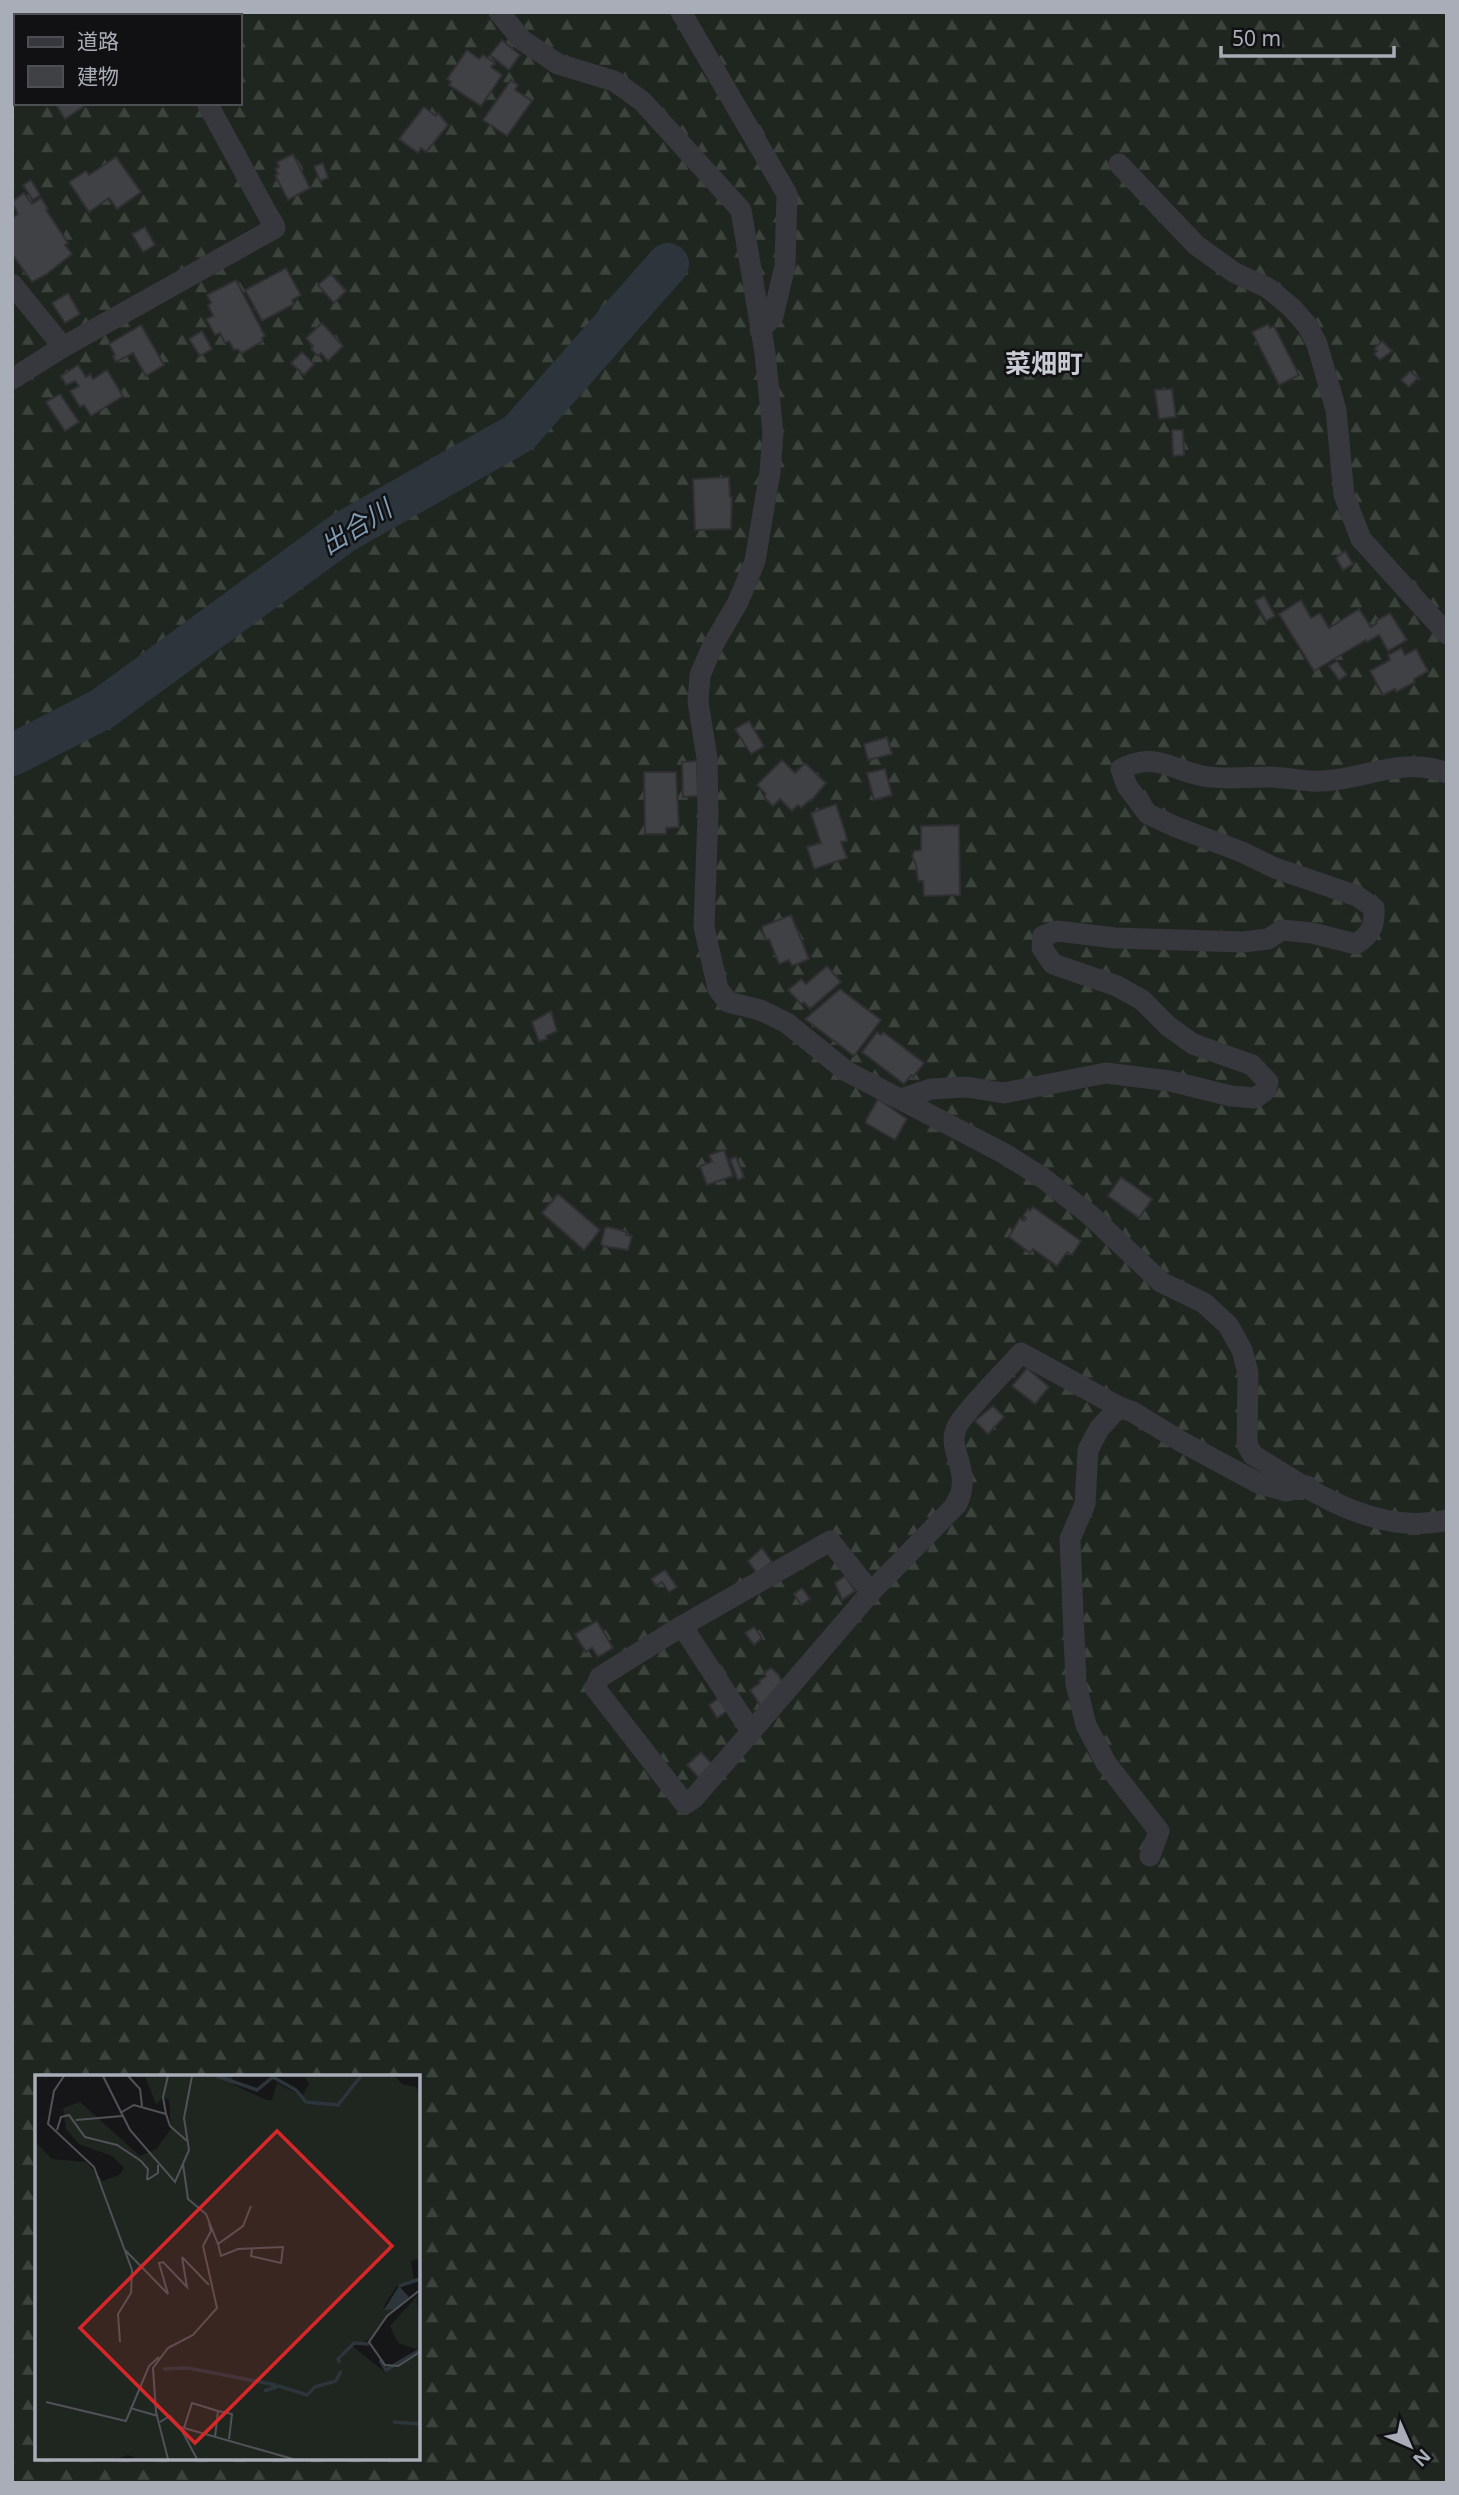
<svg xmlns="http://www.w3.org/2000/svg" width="1459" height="2495" font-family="'Noto Sans','Noto Sans JP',sans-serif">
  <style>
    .forest { fill: url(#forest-firs); fill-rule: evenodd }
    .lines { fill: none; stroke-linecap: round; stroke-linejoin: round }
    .river { stroke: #2c353c; stroke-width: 42 }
    .building { fill: #404145; stroke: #303034; stroke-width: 2 }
    .street { stroke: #37383d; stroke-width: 21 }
    .labels { text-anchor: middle; stroke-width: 5; stroke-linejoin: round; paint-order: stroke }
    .neighbourhood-label { font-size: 26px; font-weight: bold; fill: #c9ccd4; stroke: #111113 }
    .water-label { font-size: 26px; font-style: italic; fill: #7f9bb3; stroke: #111113 }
    .inset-river { fill: none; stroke: #2c353c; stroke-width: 3.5 }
    .inset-road { fill: none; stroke: #505258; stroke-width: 2 }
    .view { fill: #d62828; fill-opacity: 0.15; stroke: #d62828; stroke-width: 3.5 }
    .inset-edge { fill: none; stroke: #a8adb8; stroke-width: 3.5 }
  </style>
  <defs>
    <pattern id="forest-firs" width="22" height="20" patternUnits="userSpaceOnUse" patternTransform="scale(1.75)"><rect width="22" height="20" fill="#1e261f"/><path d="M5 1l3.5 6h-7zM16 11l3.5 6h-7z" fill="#3c433d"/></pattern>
  </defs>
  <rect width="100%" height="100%" fill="#161618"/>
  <path class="forest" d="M 12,12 L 1447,12 L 1447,2483 L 12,2483 ZM 16,16 L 240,16 L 240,103 L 16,103 ZM 37,2077 L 418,2077 L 418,2458 L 37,2458 Z"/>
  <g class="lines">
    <polyline class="river" points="12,755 102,709 344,532 519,433 668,264"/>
  </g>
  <g class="building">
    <polygon points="502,40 520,55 509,70 490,55"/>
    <polygon points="467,50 479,59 483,55 495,63 491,67 502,75 481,106 449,85 451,82 447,79"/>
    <polygon points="511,80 518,85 515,90 532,101 507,136 483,120"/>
    <polygon points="55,103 80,103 83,107 65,119"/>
    <polygon points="424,107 436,116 438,113 448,125 426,152 421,148 418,153 399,139"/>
    <polygon points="293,154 310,188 288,200 275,175 278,174 275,169 279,167 277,162"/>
    <polygon points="116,157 141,192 117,209 109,198 89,212 69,182 86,171 89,175"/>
    <polygon points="323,163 328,178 320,181 314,166"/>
    <polygon points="31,180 40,195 33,200 23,185"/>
    <polygon points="24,193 32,204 41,198 48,209 46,210 68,243 65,245 72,254 47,274 32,282 12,254 12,218 18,214 12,202"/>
    <polygon points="145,227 155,245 143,252 132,234"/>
    <polygon points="286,268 301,295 292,300 294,304 262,321 245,290"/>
    <polygon points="331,274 346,291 334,303 318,285"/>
    <polygon points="236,280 265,336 262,338 263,341 242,353 237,349 234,350 229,341 225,343 220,333 215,335 206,319 213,316 208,305 211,303 207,295"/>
    <polygon points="68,293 80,314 65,323 52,303"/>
    <polygon points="322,323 343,346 328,361 321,353 318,356 311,349 313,346 306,338"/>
    <polygon points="1268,324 1270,328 1274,326 1299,375 1279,385 1252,332"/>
    <polygon points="141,325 164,365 146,376 133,353 116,362 113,356 115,355 109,344"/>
    <polygon points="202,331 212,349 200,356 189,339"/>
    <polygon points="1382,341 1392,351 1380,360 1374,354 1377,351 1374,349"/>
    <polygon points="302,352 314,364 304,375 291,363"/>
    <polygon points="78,365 86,377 90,374 93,379 107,370 123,396 91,416 84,405 80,407 70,391 79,386 75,381 66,385 61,376"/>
    <polygon points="1410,371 1418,378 1409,387 1401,380"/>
    <polygon points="1172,389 1176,417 1159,419 1155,390"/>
    <polygon points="60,394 79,422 65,431 46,402"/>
    <polygon points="1172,430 1183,430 1184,455 1173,456"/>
    <polygon points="729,477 730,497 732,497 731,529 695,530 693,479"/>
    <polygon points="1345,551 1353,564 1343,570 1336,558"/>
    <polygon points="1264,596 1275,616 1266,621 1255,601"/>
    <polygon points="1301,600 1311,618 1320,613 1329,628 1359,609 1371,627 1377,623 1376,621 1390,613 1407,640 1388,651 1379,635 1367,642 1366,640 1314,671 1279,614"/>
    <polygon points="1401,648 1405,655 1416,649 1428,671 1414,679 1415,682 1396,692 1395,689 1383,695 1370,671 1390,660 1388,655"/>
    <polygon points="1337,661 1347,675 1339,680 1329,666"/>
    <polygon points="749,721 764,746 751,754 735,729"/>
    <polygon points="887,737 892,754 868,760 864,744"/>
    <polygon points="782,760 795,773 805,763 826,783 811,801 810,800 801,808 798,805 792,811 780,799 773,806 764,797 766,794 757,785"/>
    <polygon points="697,761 698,796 683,797 682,762"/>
    <polygon points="885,769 892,795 874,800 867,773"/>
    <polygon points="644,772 676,772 679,827 666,828 666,834 645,834"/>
    <polygon points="836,804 846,835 847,841 841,842 847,858 814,869 807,847 821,843 811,813"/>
    <polygon points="959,825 960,895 924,896 923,881 918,881 916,864 912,856 914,851 921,850 921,826"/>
    <polygon points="791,915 809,959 792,966 789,960 779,964 769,939 766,940 762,929 763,926"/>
    <polygon points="827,966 841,982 810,1009 804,1002 801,1004 788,990 801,979 806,984"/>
    <polygon points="840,989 881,1020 854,1056 805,1019"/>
    <polygon points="551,1011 557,1031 546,1036 547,1039 539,1041 532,1022"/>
    <polygon points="877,1032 881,1035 883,1032 924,1063 913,1077 911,1075 904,1084 862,1052"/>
    <polygon points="878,1099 907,1119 895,1140 866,1123 866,1120"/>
    <polygon points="724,1150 733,1176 707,1185 700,1166 712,1162 709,1155"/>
    <polygon points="736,1157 744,1177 738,1180 730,1159"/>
    <polygon points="1121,1177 1152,1199 1139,1218 1108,1196"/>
    <polygon points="558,1194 600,1230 584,1250 542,1213"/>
    <polygon points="1033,1207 1081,1241 1072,1255 1067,1252 1057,1266 1033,1249 1030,1253 1009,1237 1020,1218 1024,1221 1026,1218 1023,1216 1028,1209 1030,1211"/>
    <polygon points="608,1227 627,1232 626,1235 632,1236 628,1250 603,1246 601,1243 605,1228"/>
    <polygon points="1027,1368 1049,1387 1035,1404 1012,1386"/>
    <polygon points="993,1406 1004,1417 988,1434 975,1421"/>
    <polygon points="762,1548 772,1562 757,1573 748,1561"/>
    <polygon points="665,1570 677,1587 669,1592 662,1582 656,1586 651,1579"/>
    <polygon points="845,1576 855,1591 842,1600 835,1583"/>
    <polygon points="802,1588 810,1599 801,1605 794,1594"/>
    <polygon points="597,1621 613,1648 598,1657 592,1648 586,1652 575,1634"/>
    <polygon points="754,1627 762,1638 754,1645 745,1633"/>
    <polygon points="771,1668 778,1674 783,1683 761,1706 750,1690 760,1683 759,1681 766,1676 764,1673"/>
    <polygon points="719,1698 727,1711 717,1718 709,1705"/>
    <polygon points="701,1752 713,1765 699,1778 687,1765"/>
  </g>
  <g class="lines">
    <g class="street">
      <path d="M 499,12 L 522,40 L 558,64 L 614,81 L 642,101 L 741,210 L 765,353 L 773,433 L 770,472 L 755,561 L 738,602 L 713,645 L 700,675 L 698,702 L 707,758 L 708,815 L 704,927 L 718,989 L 728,1002 L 760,1010 L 787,1023 L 846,1071 L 1005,1154 L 1043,1178 L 1090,1215 L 1161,1282 L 1204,1303 L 1228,1325 L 1242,1350 L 1248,1373 L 1247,1445 L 1253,1455 C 1310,1490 1376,1537 1447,1520"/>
      <polyline points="681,12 787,194 785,266 773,316 760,330"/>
      <polyline points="181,16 185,12"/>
      <polyline points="12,87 16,85"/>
      <polyline points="1119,164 1196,245 1235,273 1268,288 1292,308 1307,325 1317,344 1336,410 1344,495 1361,539 1447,634"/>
      <polyline points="12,284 63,347 275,228 207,103"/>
      <polyline points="12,379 63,347"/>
      <path d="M 901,1099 L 931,1089 L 966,1087 L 1004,1093 L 1106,1073 L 1170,1081 L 1231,1096 L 1255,1098 L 1265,1091 L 1268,1082 L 1252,1065 L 1193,1044 L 1168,1026 L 1142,1000 L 1117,986 L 1053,964 L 1042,948 L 1043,936 L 1057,931 L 1115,938 L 1243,942 L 1268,939 L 1282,930 L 1312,933 L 1356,944 C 1371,934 1375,926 1374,908 L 1357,896 L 1275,868 L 1242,852 L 1176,827 L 1148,814 L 1127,786 L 1121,769 C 1155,751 1171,770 1203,776 C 1224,780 1246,777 1267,777 C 1281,777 1296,780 1310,781 C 1356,784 1401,754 1447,773"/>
      <path d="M 871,1592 L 830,1541 L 682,1626 L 600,1677 L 595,1688 L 685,1804 L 694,1798 L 871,1592 L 957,1504 C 973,1470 947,1452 956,1429 C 960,1416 1009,1367 1021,1353 L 1119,1407"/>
      <polyline points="682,1626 751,1731"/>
      <polyline points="1150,1856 1159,1831 1106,1763 1086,1725 1076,1684 1070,1539 1085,1504 1088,1450 1099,1429 1119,1407 1133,1412 1182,1442 1260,1484 1286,1491 1307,1486"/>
    </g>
  </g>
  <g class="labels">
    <g class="neighbourhood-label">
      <text x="1044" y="373">菜畑町</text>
    </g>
    <g class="water-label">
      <text transform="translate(356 527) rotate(-32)" y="9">出合川</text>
    </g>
  </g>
  <g transform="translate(35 2075)">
    <rect width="385" height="385" fill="#161618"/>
    <path d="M 382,221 L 385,273 L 381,274 L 363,268 L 355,251 Z" fill="#1e261f"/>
    <path d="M 110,1 L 197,1 L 197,9 L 232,25 L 237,25 L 242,8 L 267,21 L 274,9 L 269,1 L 360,1 L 367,9 L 381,12 L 385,21 L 385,184 L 376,186 L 379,205 L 361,212 L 348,233 L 360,234 L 334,265 L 317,271 L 350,297 L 385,278 L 385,384 L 102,384 L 93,380 L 81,384 L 0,384 L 0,66 L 17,84 L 51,87 L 68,106 L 84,100 L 89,93 L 77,81 L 44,69 L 31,54 L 28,33 L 45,27 L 105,81 L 121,74 L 136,54 L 134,25 L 129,22 L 121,29 Z" fill="#1e261f"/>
    <path d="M 364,211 L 374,222 L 363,234 L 349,235 Z" fill="#2c353c"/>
    <path class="inset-river" d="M 182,1 L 222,15 L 238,2 L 261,15 L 271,27 L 303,30 L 326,1M 364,211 L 385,204M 345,285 L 351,295 L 385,275M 305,288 L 303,284 L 319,268 L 334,269M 128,294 L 153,293 L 241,310M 229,316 L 244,311 L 272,320 L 280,312 L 301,306 L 306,296M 358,347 L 385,349"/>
    <path class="inset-road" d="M 29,1 L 19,16 L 13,49 L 59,92 L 97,195 L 96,218 L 83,239 L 85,267M 68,1 L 95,55 L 140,107 L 154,75 L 149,43 L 157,1M 93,1 L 105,14 L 107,31M 133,1 L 128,22 L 131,39 L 135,51 L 152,66M 85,38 L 99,30 L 131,39M 41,45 L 87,41M 22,55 L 26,42 L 34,40 L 50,62 L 82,70 L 106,86 L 113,94 L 112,105M 148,89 L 153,124 L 171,139 L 183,169 L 208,151 L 216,131M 112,105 L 123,98 L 123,90M 183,169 L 186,181 L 203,174 L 248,172 L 246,188 L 216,181 L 217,174M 90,175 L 133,219 L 124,188 L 128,187 L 152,212 L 147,182M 147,182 L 174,210M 385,215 L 352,241 L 334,267 L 350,290 L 363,291 L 385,277M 11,327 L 91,346 L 114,291 L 124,282M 95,333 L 123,341M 183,336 L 197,339 L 194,364M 125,347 L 135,341 L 145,352M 149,353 L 258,384M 133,384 L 121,337 L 118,293 L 133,273 L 158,260 L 182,233 L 168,171 L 176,156 L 174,148M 162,384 L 145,352 L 149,353 L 157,328 L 183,336 L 180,362"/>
    <path class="view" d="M 242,56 L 357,171 L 160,368 L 45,253 Z"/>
    <rect width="385" height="385" class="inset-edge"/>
  </g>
  <rect width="1459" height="2495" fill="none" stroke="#a8adb8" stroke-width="28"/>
  <rect x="14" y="14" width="228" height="91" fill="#111113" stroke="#4d4f55" stroke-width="2"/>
  <rect x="28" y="37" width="35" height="10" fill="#37383d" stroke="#4d4f55" stroke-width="2"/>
  <text x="77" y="49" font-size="21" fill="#a8adb8">道路</text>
  <rect x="28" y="66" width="35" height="21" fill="#404145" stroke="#4d4f55" stroke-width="2"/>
  <text x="77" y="84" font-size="21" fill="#a8adb8">建物</text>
  <g transform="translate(1410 2446) rotate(135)" stroke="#111113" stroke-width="5" paint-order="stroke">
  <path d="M0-5L12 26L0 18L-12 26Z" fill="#a8adb8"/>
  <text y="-10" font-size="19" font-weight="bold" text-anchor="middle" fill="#a8adb8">N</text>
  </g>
  <path d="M1221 46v10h173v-10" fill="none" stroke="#a8adb8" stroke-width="3.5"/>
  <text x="1232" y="46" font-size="21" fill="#a8adb8" stroke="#111113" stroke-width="5" paint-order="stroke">50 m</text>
</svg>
